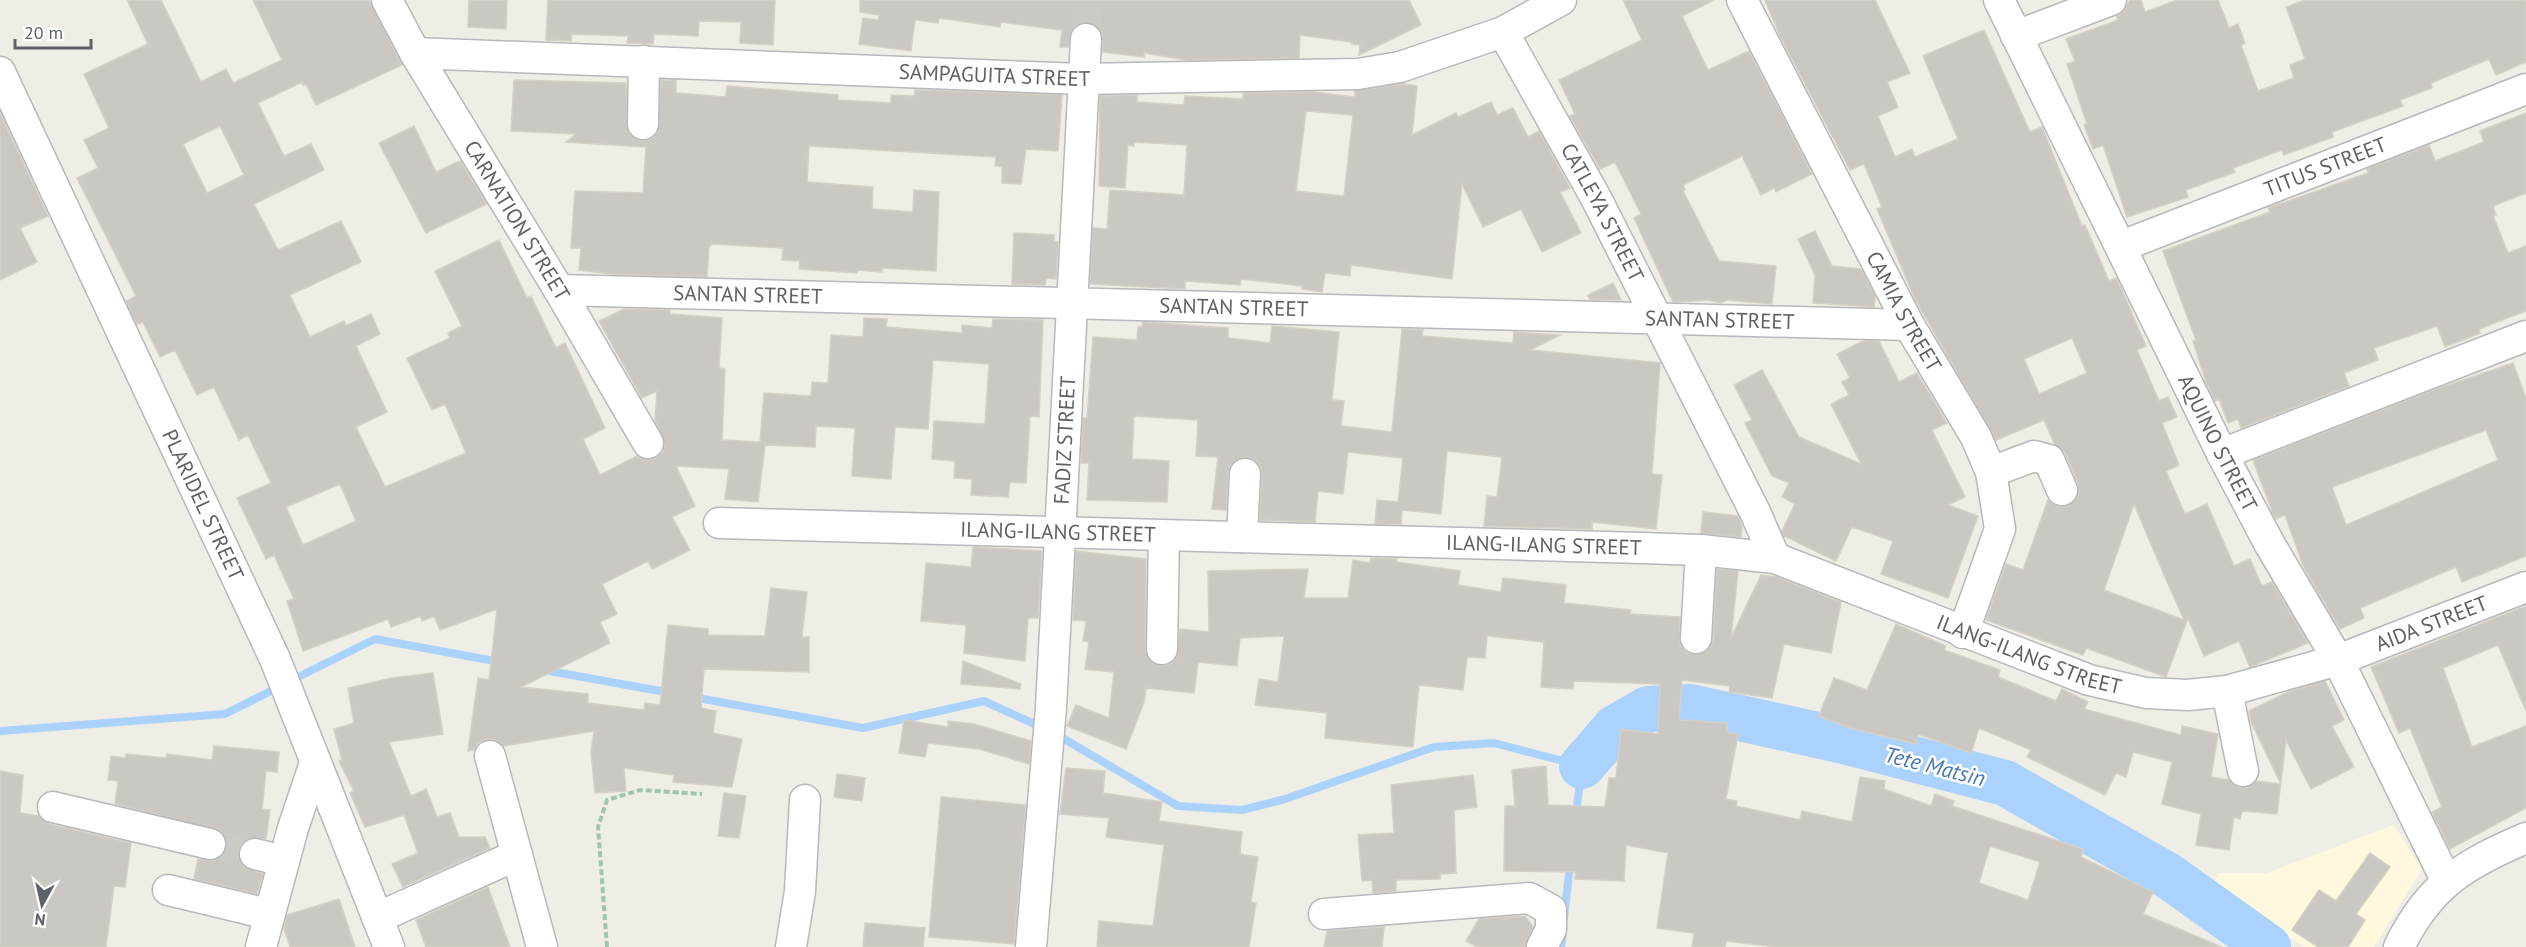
<svg xmlns="http://www.w3.org/2000/svg" width="2526" height="947" font-family="'PT Sans',sans-serif">
  <style>
    .commercial { fill: #fdf8de }
    .lines { fill: none; stroke-linecap: round; stroke-linejoin: round }
    .stream { stroke: #aad2fc; stroke-width: 8 }
    .river { stroke: #aad2fc; stroke-width: 46 }
    .building { fill: #cbc8c4; stroke: #d4d0c5; stroke-width: 1.5; fill-rule: evenodd }
    .minor-tunnel { stroke: #cbcbc6; stroke-width: 30; stroke-dasharray: 30 15; stroke-linecap: butt }
    .minor-casing { stroke: #b7b8bc; stroke-width: 33 }
    .path { stroke: #9ec6ad; stroke-width: 4; stroke-dasharray: 6 3; stroke-linecap: butt }
    .minor { stroke: #fff; stroke-width: 30 }
    .labels { text-anchor: middle; stroke-width: 5; stroke-linejoin: round; paint-order: stroke }
    .street-label { font-size: 21px; fill: #5e6166; stroke: #fff }
    .water-label { font-size: 22px; font-style: italic; fill: #4977b6; stroke: #fff }
  </style>
  <rect width="100%" height="100%" fill="#efeee6"/>
  <polygon class="commercial" points="2394,825 2422,869 2374,947 2304,947 2211,888 2219,873 2267,873"/>
  <g class="lines">
    <g class="stream">
      <polyline points="544,670 671,693"/>
      <polyline points="290,681 375,639 500,662"/>
      <polyline points="692,697 863,728 984,701 1043,728"/>
      <polyline points="0,731 225,714 279,687"/>
      <polyline points="1054,733 1178,806 1242,810 1285,799 1434,747 1494,743 1582,766 1576,814"/>
      <polyline points="1564,918 1570,864"/>
      <polyline points="1561,947 1563,933"/>
    </g>
    <polyline class="river" points="1582,766 1615,728 1648,709 1690,707 1844,741 2005,783 2167,875 2268,947"/>
  </g>
  <g class="building">
    <path d="M 127,0 L 161,0 L 201,82 L 226,69 L 233,83 L 282,60 L 253,0 L 369,0 L 402,65 L 316,105 L 306,84 L 303,85 L 302,82 L 258,103 L 284,156 L 311,144 L 324,170 L 254,204 L 278,250 L 341,221 L 361,262 L 290,295 L 310,337 L 344,321 L 346,326 L 371,314 L 380,334 L 356,346 L 387,412 L 356,427 L 385,487 L 466,453 L 445,404 L 432,410 L 407,358 L 450,338 L 448,333 L 462,326 L 435,271 L 499,240 L 527,298 L 531,296 L 556,348 L 565,343 L 605,428 L 583,439 L 600,475 L 637,456 L 647,460 L 656,458 L 663,452 L 665,444 L 655,420 L 657,391 L 642,398 L 599,321 L 624,309 L 670,310 L 670,314 L 722,318 L 719,368 L 725,369 L 722,440 L 760,442 L 764,393 L 811,396 L 812,382 L 828,383 L 831,335 L 863,337 L 864,318 L 887,319 L 886,327 L 962,333 L 962,325 L 992,328 L 993,319 L 1043,320 L 1039,417 L 1030,416 L 1026,483 L 1010,482 L 1008,497 L 971,495 L 972,479 L 954,478 L 955,461 L 932,459 L 934,421 L 985,424 L 989,364 L 933,360 L 928,429 L 895,427 L 891,479 L 852,476 L 855,428 L 816,426 L 815,447 L 765,445 L 758,502 L 725,499 L 729,469 L 676,466 L 695,506 L 672,517 L 690,550 L 652,569 L 648,561 L 602,584 L 617,614 L 600,622 L 610,643 L 521,687 L 588,694 L 588,703 L 644,710 L 645,703 L 660,705 L 668,625 L 708,629 L 708,635 L 765,636 L 771,588 L 807,592 L 802,637 L 809,637 L 809,672 L 704,669 L 701,708 L 716,711 L 713,733 L 742,739 L 732,787 L 673,782 L 674,775 L 624,768 L 626,791 L 595,793 L 591,752 L 594,731 L 503,746 L 495,740 L 486,739 L 478,743 L 474,750 L 468,751 L 478,678 L 489,680 L 497,609 L 440,630 L 434,616 L 422,621 L 421,616 L 391,627 L 388,619 L 303,651 L 287,601 L 294,599 L 274,555 L 266,559 L 237,498 L 271,483 L 248,435 L 239,440 L 214,387 L 197,395 L 175,350 L 160,357 L 143,322 L 137,324 L 126,301 L 136,296 L 77,178 L 98,168 L 84,140 L 109,128 L 84,74 L 148,44 ZM 220,126 L 244,175 L 207,193 L 183,144 ZM 340,484 L 356,521 L 303,545 L 286,507 Z"/>
    <polygon points="469,0 507,0 506,29 468,27"/>
    <polygon points="548,0 775,0 773,45 740,43 741,22 699,21 698,36 654,34 653,44 627,43 628,36 572,34 571,41 546,40"/>
    <polygon points="860,0 1409,0 1421,25 1359,55 1360,45 1352,44 1352,42 1300,35 1299,58 1187,60 1144,53 1144,57 1103,52 1102,32 1096,25 1087,22 1079,23 1072,29 1068,47 1060,47 1062,30 1001,22 1000,27 939,18 938,23 915,20 911,51 859,44 863,18 878,20 879,15 860,12"/>
    <polygon points="1623,0 1714,0 1682,16 1708,70 1749,51 1812,174 1776,192 1774,188 1761,195 1742,156 1683,185 1685,190 1683,191 1719,261 1776,266 1772,304 1727,300 1721,303 1709,300 1673,302 1634,218 1641,214 1615,162 1600,169 1570,116 1575,114 1559,80 1642,40"/>
    <path d="M 1765,0 L 1875,0 L 1910,73 L 1887,82 L 1898,107 L 1878,116 L 1895,157 L 1912,149 L 1915,157 L 1958,139 L 1923,56 L 1984,30 L 2030,132 L 2042,127 L 2082,226 L 2085,225 L 2109,281 L 2116,278 L 2118,281 L 2146,346 L 2137,350 L 2159,401 L 2168,397 L 2177,417 L 2162,423 L 2179,465 L 2166,471 L 2185,514 L 2207,504 L 2234,566 L 2250,559 L 2262,586 L 2272,582 L 2308,643 L 2250,667 L 2239,641 L 2204,656 L 2188,618 L 2166,677 L 2086,648 L 2083,655 L 1986,620 L 2006,564 L 2023,570 L 2048,500 L 2059,507 L 2069,506 L 2079,493 L 2078,483 L 2065,453 L 2054,443 L 2044,420 L 1996,440 L 1915,299 L 1877,209 L 1882,207 L 1864,164 L 1850,170 L 1780,36 ZM 2072,338 L 2087,373 L 2039,394 L 2024,359 ZM 2134,504 L 2165,577 L 2184,620 L 2104,590 Z"/>
    <polygon points="2130,0 2141,0 2145,12 2177,0 2218,0 2229,28 2238,24 2245,43 2241,45 2258,91 2294,78 2290,65 2305,59 2286,7 2305,0 2526,0 2526,62 2496,75 2489,59 2431,83 2432,88 2400,100 2403,106 2332,132 2333,137 2284,155 2282,150 2233,168 2235,172 2186,190 2188,197 2127,217 2103,145 2093,149 2084,125 2087,124 2067,64 2075,61 2066,39 2118,20 2117,16 2124,11"/>
    <polygon points="514,80 626,83 628,132 634,138 642,141 651,139 658,132 661,80 676,80 676,93 726,97 727,86 838,95 838,100 891,103 891,95 915,96 915,90 1062,95 1058,151 1026,149 1021,184 1002,183 1002,166 995,166 996,157 809,146 807,182 873,187 872,209 913,212 914,190 939,192 936,271 882,268 882,272 857,270 857,273 799,269 800,261 782,260 783,248 712,244 709,247 707,277 612,274 579,270 581,248 571,248 575,191 643,193 646,147 566,142 576,134 511,131"/>
    <path d="M 1403,84 L 1417,86 L 1412,135 L 1456,113 L 1458,117 L 1491,102 L 1497,115 L 1513,108 L 1528,137 L 1539,131 L 1570,188 L 1560,192 L 1581,233 L 1542,252 L 1521,209 L 1483,227 L 1462,184 L 1452,279 L 1351,265 L 1350,276 L 1325,273 L 1322,292 L 1302,289 L 1302,286 L 1241,279 L 1240,285 L 1185,281 L 1185,289 L 1090,284 L 1093,228 L 1107,229 L 1110,190 L 1184,195 L 1187,145 L 1134,142 L 1134,146 L 1128,145 L 1125,188 L 1099,186 L 1100,96 L 1137,95 L 1137,102 L 1184,105 L 1185,96 L 1243,99 L 1243,93 L 1313,92 L 1355,97 L 1355,91 ZM 1306,111 L 1353,115 L 1344,196 L 1296,191 Z"/>
    <polygon points="0,113 48,216 20,228 37,262 0,280"/>
    <polygon points="2526,113 2526,193 2493,206 2496,215 2493,216 2508,253 2526,246 2526,311 2479,329 2480,333 2445,347 2437,326 2374,348 2378,360 2344,373 2349,386 2241,428 2238,419 2228,423 2219,399 2215,401 2206,382 2193,341 2196,340 2163,251 2270,212 2268,208 2368,173 2367,169 2429,145 2435,161 2484,142 2480,131"/>
    <polygon points="414,126 436,172 460,161 487,204 426,233 379,143"/>
    <polygon points="1815,231 1832,266 1861,269 1875,296 1874,307 1813,303 1815,275 1798,239"/>
    <polygon points="1014,233 1054,235 1054,242 1058,242 1056,279 1046,278 1045,285 1012,284"/>
    <polygon points="1613,283 1621,300 1590,299 1588,295"/>
    <polygon points="1143,322 1228,328 1228,338 1270,343 1272,326 1339,332 1332,400 1344,401 1341,426 1392,432 1402,329 1423,330 1422,336 1513,343 1514,332 1560,335 1530,350 1660,363 1652,474 1662,475 1656,529 1592,522 1592,529 1484,526 1487,496 1497,497 1502,457 1447,451 1441,514 1402,510 1401,524 1375,524 1377,500 1398,502 1403,458 1348,452 1343,494 1318,491 1315,522 1260,520 1262,475 1261,467 1255,460 1245,457 1231,464 1228,473 1226,510 1212,509 1218,457 1196,456 1198,420 1134,416 1132,459 1169,461 1167,502 1087,500 1089,463 1081,463 1083,418 1087,418 1093,337 1137,340 1138,327 1142,327"/>
    <polygon points="1863,341 1879,341 1899,382 1917,373 1947,423 1932,430 1965,497 1948,505 1978,516 1948,598 1881,574 1893,541 1852,527 1836,561 1784,536 1782,531 1795,504 1782,497 1789,483 1772,476 1745,423 1752,420 1734,385 1762,370 1799,437 1861,464 1831,404 1849,395 1842,382 1850,378 1837,354"/>
    <path d="M 2513,363 L 2526,398 L 2526,556 L 2462,582 L 2456,567 L 2360,608 L 2364,618 L 2340,629 L 2304,568 L 2285,515 L 2276,519 L 2273,514 L 2253,460 L 2431,391 ZM 2486,430 L 2498,460 L 2346,525 L 2332,487 Z"/>
    <polygon points="1703,512 1738,516 1742,526 1741,537 1701,533"/>
    <polygon points="973,547 1042,551 1038,618 1028,618 1025,661 964,653 966,625 921,621 926,563 971,567"/>
    <path d="M 1076,551 L 1146,559 L 1145,649 L 1153,663 L 1161,666 L 1170,664 L 1177,657 L 1180,629 L 1209,632 L 1208,571 L 1308,569 L 1304,598 L 1348,598 L 1353,560 L 1370,563 L 1371,558 L 1397,559 L 1396,562 L 1460,571 L 1458,585 L 1501,592 L 1503,578 L 1566,585 L 1564,603 L 1631,610 L 1630,614 L 1680,617 L 1680,645 L 1687,653 L 1696,655 L 1710,648 L 1713,640 L 1717,569 L 1738,571 L 1731,638 L 1761,575 L 1777,577 L 1841,602 L 1831,653 L 1784,644 L 1772,698 L 1729,692 L 1730,686 L 1682,680 L 1679,720 L 1727,723 L 1727,732 L 1738,734 L 1726,799 L 1737,801 L 1736,806 L 1800,820 L 1802,811 L 1852,822 L 1860,777 L 1885,781 L 1884,789 L 1931,806 L 1935,794 L 1954,801 L 1952,806 L 2083,849 L 2081,857 L 2153,892 L 2143,914 L 2222,947 L 1775,947 L 1726,941 L 1725,947 L 1692,947 L 1694,933 L 1657,928 L 1668,853 L 1626,845 L 1624,881 L 1575,879 L 1576,872 L 1504,871 L 1505,806 L 1515,806 L 1512,770 L 1546,766 L 1548,805 L 1605,807 L 1609,778 L 1616,778 L 1621,729 L 1658,734 L 1660,684 L 1574,681 L 1573,689 L 1541,687 L 1544,642 L 1487,636 L 1485,658 L 1467,657 L 1463,690 L 1419,685 L 1413,747 L 1325,738 L 1327,713 L 1255,705 L 1259,679 L 1278,682 L 1284,636 L 1240,638 L 1237,666 L 1198,662 L 1194,693 L 1146,688 L 1144,702 L 1126,749 L 1067,726 L 1076,705 L 1109,718 L 1114,672 L 1085,669 L 1089,642 L 1083,641 L 1086,621 L 1073,620 ZM 1990,846 L 2040,862 L 2028,900 L 1979,883 Z"/>
    <polygon points="2526,606 2526,711 2498,645 2443,668 2472,747 2526,726 2526,808 2450,849 2432,812 2442,807 2410,728 2399,733 2371,667"/>
    <polygon points="1896,624 1946,646 1944,650 2000,670 1998,677 2056,701 2062,689 2088,702 2084,709 2181,735 2182,726 2218,734 2211,777 2229,780 2238,787 2247,788 2256,781 2281,784 2251,722 2249,711 2288,692 2325,681 2344,720 2332,726 2354,767 2311,789 2286,740 2277,814 2242,811 2240,819 2234,817 2229,850 2196,845 2201,814 2162,804 2172,762 2133,752 2126,777 2116,773 2105,795 2027,757 2031,750 1979,728 1971,753 1918,734 1916,744 1850,728 1819,716 1834,678 1867,690"/>
    <polygon points="963,661 1021,684 1020,689 961,684"/>
    <polygon points="433,673 443,734 389,742 411,796 426,789 437,817 450,813 459,837 485,837 490,848 403,887 392,864 418,853 404,815 365,827 350,793 354,791 339,761 342,760 334,729 354,723 348,688 392,678"/>
    <polygon points="904,720 948,727 948,721 974,724 1031,741 1029,764 979,749 928,743 925,757 899,753"/>
    <polygon points="214,746 279,752 277,772 266,771 262,809 270,810 266,839 250,838 242,843 238,851 239,859 244,867 263,874 257,894 194,879 198,859 214,861 223,855 227,840 221,831 115,804 118,781 108,780 111,756 126,758 126,754 166,758 167,754 212,760"/>
    <polygon points="1066,768 1105,771 1103,793 1162,802 1159,821 1242,832 1240,854 1258,857 1251,902 1256,903 1249,947 1097,947 1099,921 1153,926 1164,845 1106,837 1109,818 1060,814"/>
    <polygon points="0,771 23,775 20,813 39,816 49,824 131,843 125,887 114,886 106,947 0,947"/>
    <polygon points="837,774 865,778 862,801 834,797"/>
    <polygon points="1473,775 1477,807 1454,810 1456,873 1440,874 1440,879 1396,880 1396,891 1373,893 1372,880 1362,881 1358,835 1394,833 1391,785"/>
    <polygon points="724,793 746,796 739,838 718,836"/>
    <polygon points="941,797 1026,805 1014,944 929,937"/>
    <polygon points="2370,853 2390,867 2356,914 2365,920 2348,947 2318,947 2292,930 2319,890 2336,901"/>
    <polygon points="488,887 510,947 426,947 416,920"/>
    <polygon points="339,899 355,947 290,947 284,929 287,915"/>
    <polygon points="1525,916 1533,927 1525,947 1477,947 1466,941 1479,919"/>
    <polygon points="865,923 925,928 923,947 863,947"/>
    <polygon points="1380,927 1384,927 1382,947 1324,947 1327,931"/>
  </g>
  <g class="lines">
    <g class="minor-tunnel">
      <polyline points="1086,39 1088,0"/>
      <polyline points="210,844 255,854"/>
    </g>
    <defs>
      <g id="minor">
        <path id="s1" d="M 387,0 L 415,53 L 559,290 L 648,443"/>
        <path id="s2" d="M 1742,0 L 1909,325 L 1976,437 L 1991,472 L 2000,529 L 1963,633"/>
        <path id="s3" d="M 1999,0 L 2222,454 L 2269,543 L 2338,660 L 2446,880"/>
        <path id="s4" d="M 1503,32 L 1596,198 L 1755,512 L 1775,558"/>
        <polyline points="2016,36 2111,0"/>
        <path id="s5" d="M 415,53 L 1082,79 L 1358,74 L 1400,67 L 1503,32 L 1561,0"/>
        <path id="s6" d="M 0,72 L 275,659 L 389,947"/>
        <polyline points="643,124 644,61"/>
        <path id="s7" d="M 2122,246 L 2526,89"/>
        <path id="s8" d="M 559,290 L 1909,325"/>
        <polyline points="2222,454 2526,336"/>
        <polyline points="1991,472 2034,456 2049,460 2062,490"/>
        <path id="s9" d="M 719,523 L 1642,548 L 1701,550 L 1775,558 L 2089,680 L 2146,693 L 2188,695 L 2227,691 L 2338,660 L 2526,587"/>
        <polyline points="1242,537 1245,474"/>
        <polyline points="1696,638 1701,550"/>
        <polyline points="1162,649 1164,536"/>
        <polyline points="2227,691 2243,771"/>
        <polyline points="490,756 542,947"/>
        <polyline points="53,807 210,844"/>
        <polyline points="255,854 284,861"/>
        <polyline points="168,890 268,914"/>
        <polyline points="1324,914 1529,898 1551,910 1551,929 1542,947"/>
        <polyline points="377,918 517,855"/>
        <polyline points="261,947 293,828 315,763"/>
        <polyline points="791,947 800,891 805,800"/>
        <path id="s10" d="M 1031,947 L 1051,707 L 1086,39"/>
        <path d="M 2399,947 C 2429,885 2465,864 2526,838"/>
      </g>
    </defs>
    <use href="#minor" class="minor-casing"/>
    <polyline class="path" points="607,947 598,827 607,800 640,790 702,794"/>
    <use href="#minor" class="minor"/>
  </g>
  <g class="labels">
    <g class="street-label">
      <text dy="7" stroke="none"><textPath href="#s5" startOffset="580">SAMPAGUITA STREET</textPath></text>
      <text dy="7" stroke="none"><textPath href="#s7" startOffset="218">TITUS STREET</textPath></text>
      <text dy="7" stroke="none"><textPath href="#s4" startOffset="206">CATLEYA STREET</textPath></text>
      <text dy="7" stroke="none"><textPath href="#s1" startOffset="256">CARNATION STREET</textPath></text>
      <text dy="7" stroke="none"><textPath href="#s8" startOffset="189">SANTAN STREET</textPath></text>
      <text dy="7" stroke="none"><textPath href="#s8" startOffset="675">SANTAN STREET</textPath></text>
      <text dy="7" stroke="none"><textPath href="#s2" startOffset="351">CAMIA STREET</textPath></text>
      <text dy="7" stroke="none"><textPath href="#s8" startOffset="1161">SANTAN STREET</textPath></text>
      <text dy="7" stroke="none"><textPath href="#s10" startOffset="508">FADIZ STREET</textPath></text>
      <text dy="7" stroke="none"><textPath href="#s3" startOffset="494">AQUINO STREET</textPath></text>
      <text dy="7" stroke="none"><textPath href="#s6" startOffset="478">PLARIDEL STREET</textPath></text>
      <text dy="7" stroke="none"><textPath href="#s9" startOffset="339">ILANG-ILANG STREET</textPath></text>
      <text dy="7" stroke="none"><textPath href="#s9" startOffset="825">ILANG-ILANG STREET</textPath></text>
      <text dy="7" stroke="none"><textPath href="#s9" startOffset="1749">AIDA STREET</textPath></text>
      <text dy="7" stroke="none"><textPath href="#s9" startOffset="1329">ILANG-ILANG STREET</textPath></text>
    </g>
    <g class="water-label">
      <text transform="translate(1935 766) rotate(14)" y="8">Tete Matsin</text>
    </g>
  </g>
  <g transform="translate(42 905) rotate(188)" stroke="#ffffff" stroke-width="4.5" paint-order="stroke">
  <path d="M0-4.5L10 22L0 15L-10 22Z" fill="#5e6166"/>
  <text y="-9" font-size="16" font-weight="bold" text-anchor="middle" fill="#5e6166">N</text>
  </g>
  <path d="M15 39v9h76v-9" fill="none" stroke="#5e6166" stroke-width="3"/>
  <text x="24" y="39" font-size="18" fill="#5e6166" stroke="#ffffff" stroke-width="4.5" paint-order="stroke">20 m</text>
</svg>
